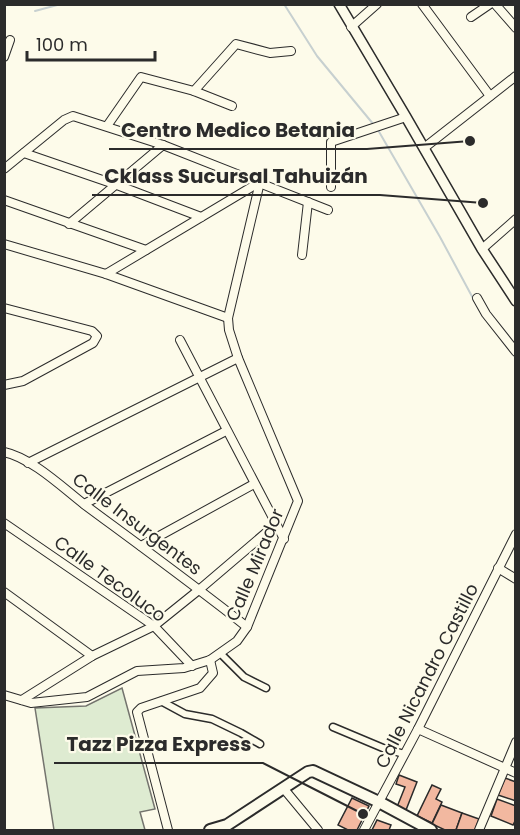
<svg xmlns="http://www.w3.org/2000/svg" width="520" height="835" font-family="Poppins,sans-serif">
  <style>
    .green { fill: #deebd1; stroke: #74746e; stroke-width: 1.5 }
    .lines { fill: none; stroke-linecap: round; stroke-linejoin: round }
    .stream { stroke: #c7d0d0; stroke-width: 2 }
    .building { fill: #f2b8a0; stroke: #2b2b2b; stroke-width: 1.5 }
    .pedestrian-casing { stroke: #2b2b2b; stroke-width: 9 }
    .minor-casing { stroke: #2b2b2b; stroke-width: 10 }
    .tertiary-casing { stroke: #2b2b2b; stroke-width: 12 }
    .secondary-casing { stroke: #2b2b2b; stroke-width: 14 }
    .pedestrian { stroke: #fdfbea; stroke-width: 6 }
    .minor { stroke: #fdfbea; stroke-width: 8 }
    .tertiary { stroke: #fdfbea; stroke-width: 9 }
    .secondary { stroke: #fdfbea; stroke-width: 10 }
    .labels { text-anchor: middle; stroke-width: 4.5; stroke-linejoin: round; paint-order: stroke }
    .street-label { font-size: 18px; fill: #2b2b2b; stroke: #fdfbea }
    .leader { fill: none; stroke: #2b2b2b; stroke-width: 2 }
    .callout-dot { fill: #2b2b2b; stroke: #fdfbea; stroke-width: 2 }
    .callout-label { font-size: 20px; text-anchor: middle; font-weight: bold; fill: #2b2b2b; stroke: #fdfbea; stroke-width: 4.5; stroke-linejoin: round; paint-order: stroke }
  </style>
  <rect width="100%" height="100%" fill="#fdfbea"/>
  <polygon class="green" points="122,688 155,809 140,812 145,830 54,830 35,708 86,706"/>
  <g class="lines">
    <g class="stream">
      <polyline points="284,4 317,56 374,125"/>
      <polyline points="35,11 61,4"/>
      <polyline points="378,130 440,237 475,302"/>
      <polyline points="490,324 516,358"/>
    </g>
  </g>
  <g class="building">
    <polygon points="399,775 417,782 406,810 397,807 405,787 396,784"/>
    <polygon points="505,778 516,782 516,801 498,795"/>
    <polygon points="432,785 441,789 436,799 442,802 432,823 417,816"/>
    <polygon points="352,798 369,806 357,830 348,830 338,825"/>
    <polygon points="497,799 516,806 516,819 513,825 491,816"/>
    <polygon points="441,805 462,813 456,830 445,830 432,824"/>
    <polygon points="462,813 479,819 475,830 456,830"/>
    <polygon points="377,820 391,825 389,830 372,830"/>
  </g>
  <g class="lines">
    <defs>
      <g id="pedestrian">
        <polyline points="221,654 244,677 266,688"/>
        <polyline points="161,701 185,714 212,719 241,733 260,744"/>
        <polyline points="333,727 383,748 404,754"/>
      </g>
      <g id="minor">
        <polyline points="422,4 490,96"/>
        <polyline points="495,4 516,28"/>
        <polyline points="471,17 490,4"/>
        <polyline points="351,27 377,4"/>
        <polyline points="4,57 10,40"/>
        <polyline points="194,91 236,44 270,53 291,51"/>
        <polyline points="107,126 141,77 194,91 232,106"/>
        <polyline points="424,148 516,76"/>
        <polyline points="24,153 117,185 201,217"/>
        <polyline points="4,169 64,120 73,116 163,145 328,210"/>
        <polyline points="331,187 331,142 406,117"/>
        <polyline points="4,200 146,250"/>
        <polyline points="69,224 163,145"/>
        <polyline points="4,244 106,274 228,318"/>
        <polyline points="482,249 516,219"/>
        <polyline points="302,255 308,202"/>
        <polyline points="106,274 260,182"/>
        <polyline points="477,298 486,314 516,352"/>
        <polyline points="4,308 92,331 97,336 93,343 23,381 4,385"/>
        <polyline points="180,340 284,539"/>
        <path d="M 4,452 C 32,458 63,488 85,505 C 139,545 194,585 247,627"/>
        <polyline points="28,463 238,358"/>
        <polyline points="84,504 226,431"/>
        <polyline points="4,523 154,626 192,666"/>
        <polyline points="141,546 254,484"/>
        <polyline points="498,568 516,579"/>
        <polyline points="4,592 92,656"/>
        <polyline points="4,695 31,703 87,697 137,671 184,668 210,660 237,641 247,627 298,501 238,358 229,330 228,318 260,182"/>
        <polyline points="22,700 92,656 154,626 200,589 275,525"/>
        <polyline points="418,729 516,773"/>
        <polyline points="284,789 318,830"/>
        <polyline points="168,830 137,712 141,708 200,688 213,673 210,660"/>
        <polyline points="364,830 418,729 516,534"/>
        <polyline points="479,830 516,742"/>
      </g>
      <polyline id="tertiary" points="339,4 406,117 482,249 516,301"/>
      <polyline id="secondary" points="210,830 227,825 308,772 313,771 379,802 431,830"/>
    </defs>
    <use href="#pedestrian" class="pedestrian-casing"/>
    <use href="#minor" class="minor-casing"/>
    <use href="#tertiary" class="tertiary-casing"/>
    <use href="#secondary" class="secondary-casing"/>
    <use href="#pedestrian" class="pedestrian"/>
    <use href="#minor" class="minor"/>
    <use href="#tertiary" class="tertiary"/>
    <use href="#secondary" class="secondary"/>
  </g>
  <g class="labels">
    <g class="street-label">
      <text transform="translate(137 524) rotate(37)" y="6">Calle Insurgentes</text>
      <text transform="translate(255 565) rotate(-67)" y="6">Calle Mirador</text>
      <text transform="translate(110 579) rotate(36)" y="6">Calle Tecoluco</text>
      <text transform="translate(427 676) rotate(-63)" y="6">Calle Nicandro Castillo</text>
    </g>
  </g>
  <path class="leader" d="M470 141L367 149H109M483 203L380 195H92M363 814L263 763H54"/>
  <g class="callout-dot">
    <circle cx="470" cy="141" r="6"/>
    <circle cx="483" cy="203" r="6"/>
    <circle cx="363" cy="814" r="6"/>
  </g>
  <g class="callout-label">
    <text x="238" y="137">Centro Medico Betania</text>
    <text x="236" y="183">Cklass Sucursal Tahuizán</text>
    <text x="159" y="751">Tazz Pizza Express</text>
  </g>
  <rect width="520" height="835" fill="none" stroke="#2b2b2b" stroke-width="12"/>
  <path d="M27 51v9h128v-9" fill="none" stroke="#2b2b2b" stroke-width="3"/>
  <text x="36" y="51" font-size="18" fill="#2b2b2b" stroke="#fdfbea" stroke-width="4.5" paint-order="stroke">100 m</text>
</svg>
